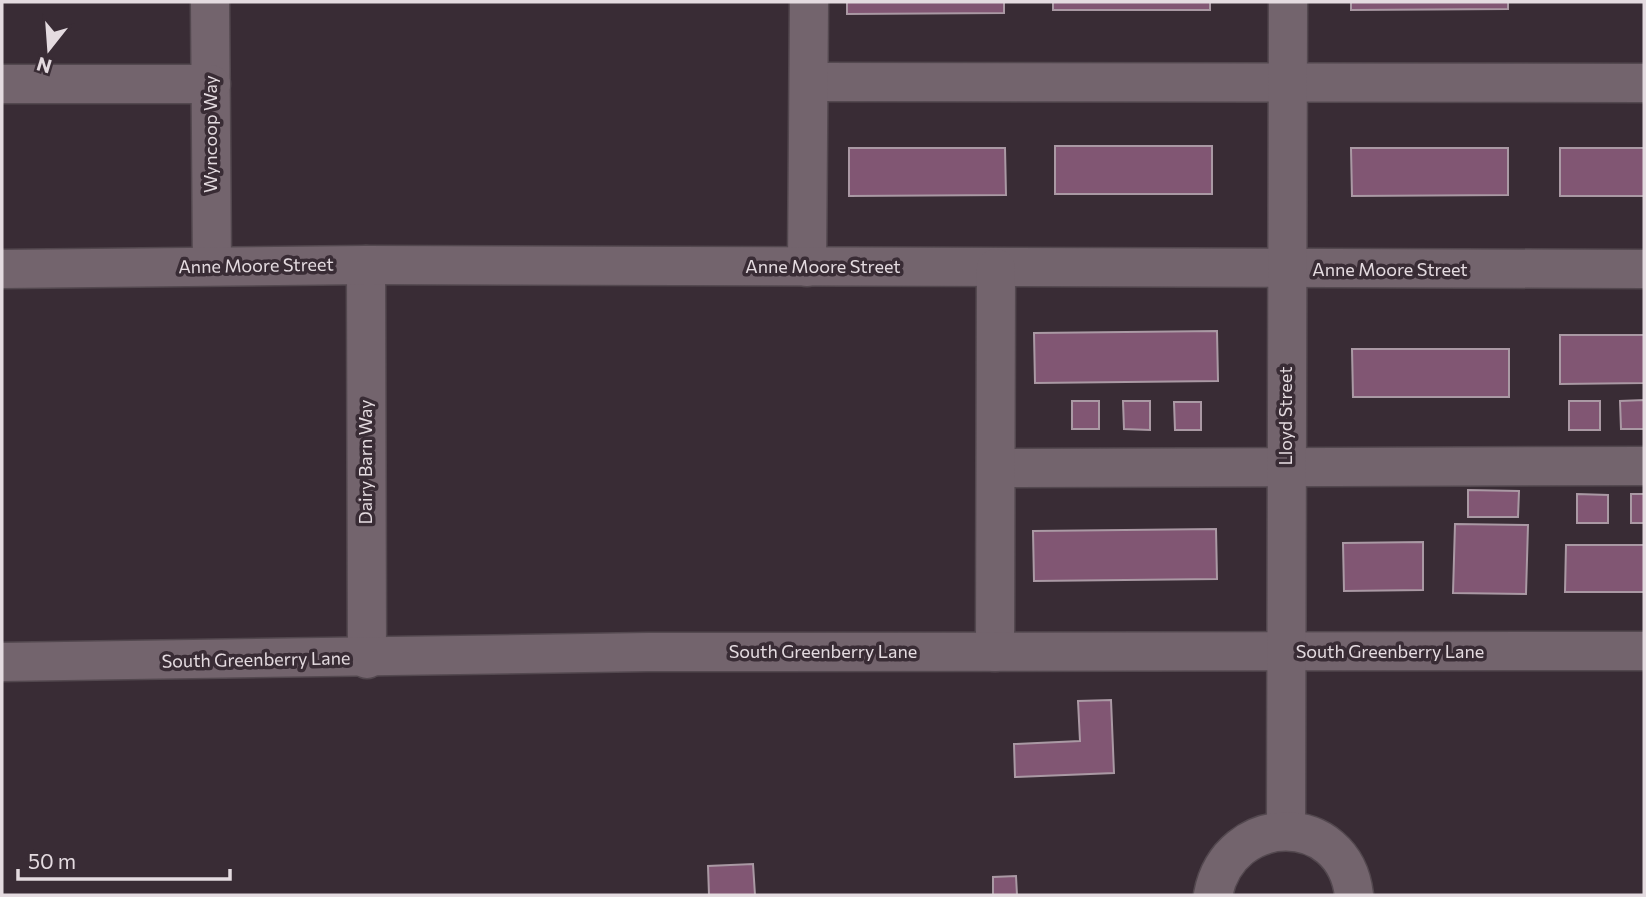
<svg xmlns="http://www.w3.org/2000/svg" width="1646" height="897" font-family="Commissioner,sans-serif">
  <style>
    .building { fill: #815673; stroke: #aa99a4; stroke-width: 2 }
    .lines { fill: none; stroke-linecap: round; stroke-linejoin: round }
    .minor-casing { stroke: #53484f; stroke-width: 41 }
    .minor { stroke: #73646d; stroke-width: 38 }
    .labels { text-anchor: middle; stroke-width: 7; stroke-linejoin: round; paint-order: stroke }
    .street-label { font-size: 18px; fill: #e4dbe0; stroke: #392c35 }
  </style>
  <rect width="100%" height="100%" fill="#392c35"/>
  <g class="building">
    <polygon points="847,2 1004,2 1004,13 847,14"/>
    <rect x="1053" y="2" width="157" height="8"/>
    <polygon points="1351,2 1508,2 1508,9 1351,10"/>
    <rect x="1055" y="146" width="157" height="48"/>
    <polygon points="849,148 1005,148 1006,195 849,196"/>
    <polygon points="1351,148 1508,148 1508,195 1352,196"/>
    <rect x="1560" y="148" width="84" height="48"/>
    <polygon points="1217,331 1218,381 1035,383 1034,333"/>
    <polygon points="1560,335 1644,335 1644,383 1560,384"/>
    <polygon points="1352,349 1509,349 1509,397 1353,397"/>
    <polygon points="1644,400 1644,429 1621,429 1620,401"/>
    <rect x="1072" y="401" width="27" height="28"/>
    <polygon points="1123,401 1150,401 1150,430 1124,429"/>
    <rect x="1569" y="401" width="31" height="29"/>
    <polygon points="1174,402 1201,402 1201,430 1175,430"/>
    <polygon points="1468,490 1519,491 1518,517 1468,517"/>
    <polygon points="1577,494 1608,495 1608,523 1577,523"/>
    <rect x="1631" y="494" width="13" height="29"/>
    <polygon points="1455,524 1528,525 1526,594 1453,593"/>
    <polygon points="1216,529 1217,579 1034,581 1033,531"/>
    <polygon points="1423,542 1423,590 1344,591 1343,543"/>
    <polygon points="1566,545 1644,545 1644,592 1565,592"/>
    <polygon points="1111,700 1114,773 1015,777 1014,744 1080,741 1078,701"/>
    <polygon points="753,864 755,895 709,895 708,866"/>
    <polygon points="1016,876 1017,895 993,895 993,877"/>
  </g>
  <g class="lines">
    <defs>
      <g id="minor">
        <polyline points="210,2 212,266"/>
        <polyline points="809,82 1644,83"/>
        <polyline points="2,84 211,84"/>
        <polyline points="366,265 367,659"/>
        <polyline points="807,267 809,2"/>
        <polyline points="2,269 366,265 1644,269"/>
        <polyline points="996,468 1644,466"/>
        <polyline points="995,652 996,268"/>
        <polyline points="2,662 648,652 1644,651"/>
        <polyline points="1286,831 1288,2"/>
        <path d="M 1213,895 C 1229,811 1344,810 1354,895"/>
      </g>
    </defs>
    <use href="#minor" class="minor-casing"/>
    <use href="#minor" class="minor"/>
  </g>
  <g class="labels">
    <g class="street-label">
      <text transform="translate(211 134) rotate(-90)" y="6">Wyncoop Way</text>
      <text transform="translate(256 266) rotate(-1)" y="6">Anne Moore Street</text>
      <text x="823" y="273">Anne Moore Street</text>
      <text x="1390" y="276">Anne Moore Street</text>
      <text transform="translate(1286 416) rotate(-90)" y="6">Lloyd Street</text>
      <text transform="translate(366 462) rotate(-90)" y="6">Dairy Barn Way</text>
      <text x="823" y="658">South Greenberry Lane</text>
      <text x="1390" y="658">South Greenberry Lane</text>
      <text transform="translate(256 660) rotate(-1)" y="6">South Greenberry Lane</text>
    </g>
  </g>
  <rect width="1646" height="897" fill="none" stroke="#e4dbe0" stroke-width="7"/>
  <g transform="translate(49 49) rotate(197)" stroke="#392c35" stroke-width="5" paint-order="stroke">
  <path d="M0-5L12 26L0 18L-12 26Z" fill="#e4dbe0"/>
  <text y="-10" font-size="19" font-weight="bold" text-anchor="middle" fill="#e4dbe0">N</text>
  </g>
  <path d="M18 869v10h212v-10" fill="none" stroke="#e4dbe0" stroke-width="3.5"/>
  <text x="28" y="869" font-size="21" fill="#e4dbe0" stroke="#392c35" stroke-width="5" paint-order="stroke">50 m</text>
</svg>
